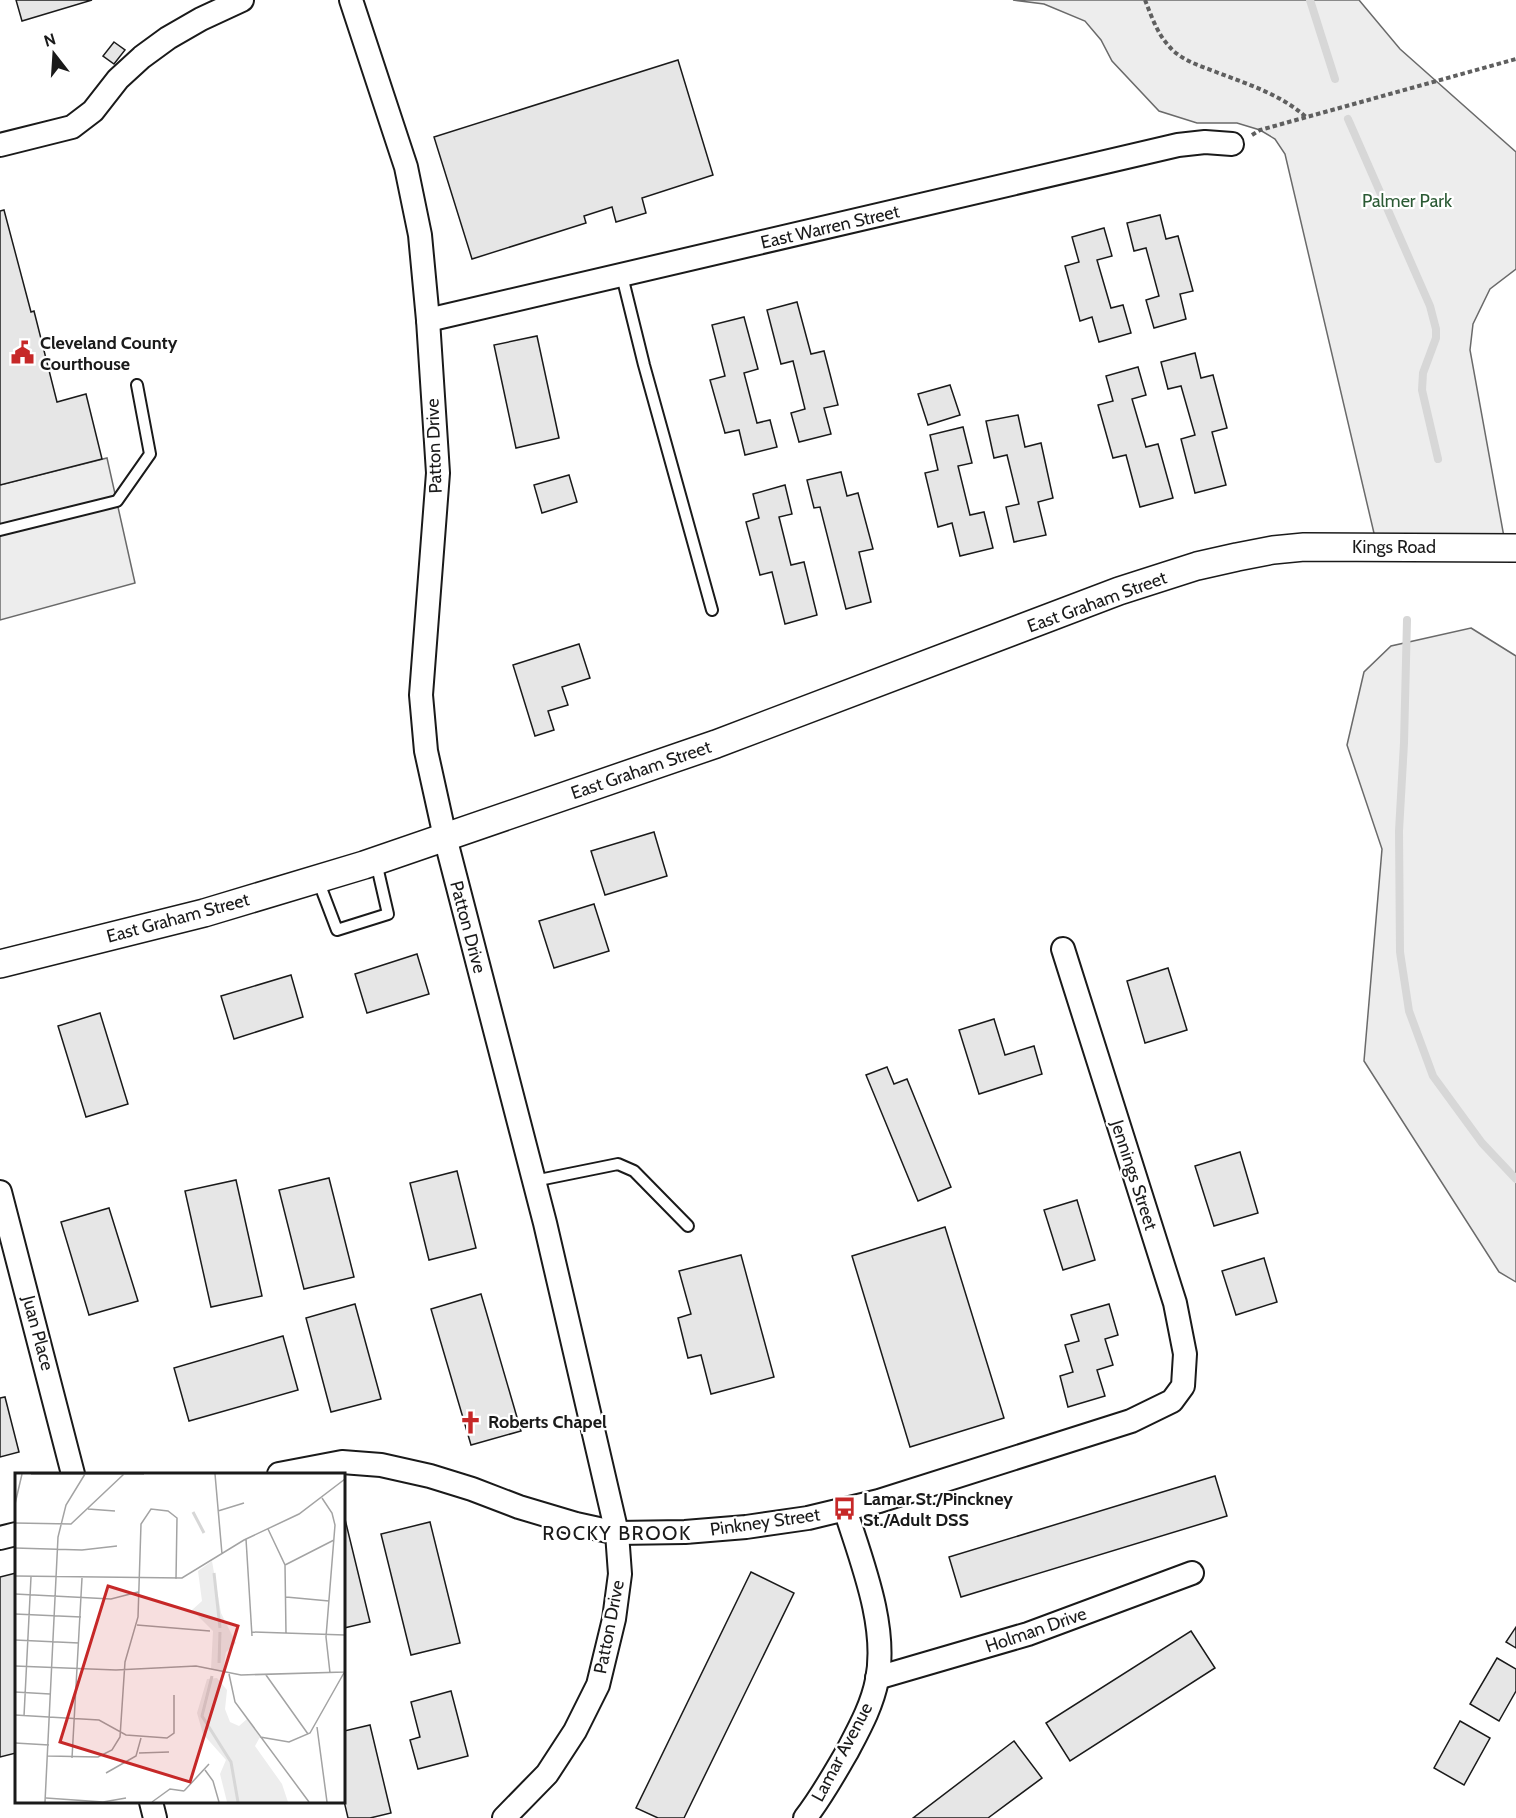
<svg xmlns="http://www.w3.org/2000/svg" width="1516" height="1818" font-family="Cabin,sans-serif">
  <style>
    .built { fill: #ededed; stroke: #6a6a6a; stroke-width: 1.5 }
    .lines { fill: none; stroke-linecap: round; stroke-linejoin: round }
    .stream { stroke: #d7d7d7; stroke-width: 8 }
    .building { fill: #e6e6e6; stroke: #1a1a1a; stroke-width: 1.5 }
    .service-casing { stroke: #1a1a1a; stroke-width: 14 }
    .minor-casing { stroke: #1a1a1a; stroke-width: 26 }
    .tertiary-casing { stroke: #1a1a1a; stroke-width: 30 }
    .path { stroke: #5f5f5f; stroke-width: 4; stroke-dasharray: 4.5 3; stroke-linecap: butt }
    .service { stroke: #fff; stroke-width: 10 }
    .minor { stroke: #fff; stroke-width: 22 }
    .tertiary { stroke: #fff; stroke-width: 27 }
    .labels { text-anchor: middle; stroke-width: 4.5; stroke-linejoin: round; paint-order: stroke }
    .park-label { font-size: 18px; fill: #2b5a34; stroke: #fff }
    .street-label { font-size: 18px; fill: #1a1a1a; stroke: #fff }
    .poi-label { font-size: 18px; font-weight: bold; fill: #1a1a1a; stroke: #fff; text-anchor: start }
    .neighbourhood-label { font-size: 20px; letter-spacing: 1.5px; fill: #1a1a1a; stroke: #fff }
    .inset-river { fill: none; stroke: #d7d7d7; stroke-width: 3 }
    .inset-road { fill: none; stroke: #a3a3a3; stroke-width: 1.5 }
    .view { fill: #c62828; fill-opacity: 0.15; stroke: #c62828; stroke-width: 3 }
    .inset-edge { fill: none; stroke: #1a1a1a; stroke-width: 3 }
  </style>
  <rect width="100%" height="100%" fill="#fff"/>
  <g class="built">
    <polygon points="1013,0 1359,0 1400,49 1516,152 1516,269 1490,289 1473,324 1470,350 1506,548 1377,546 1285,154 1275,139 1260,130 1237,123 1197,123 1159,111 1112,61 1101,40 1085,21 1044,4"/>
    <polygon points="107,458 135,583 0,620 0,485"/>
    <polygon points="1471,628 1516,656 1516,1282 1499,1272 1364,1061 1382,849 1347,745 1364,672 1391,646"/>
  </g>
  <g class="lines">
    <g class="stream">
      <polyline points="1310,0 1335,79"/>
      <polyline points="1348,119 1430,306 1436,329 1436,338 1423,373 1422,390 1438,459"/>
      <polyline points="1407,620 1404,743 1399,831 1400,952 1409,1011 1433,1076 1482,1143 1516,1179"/>
    </g>
  </g>
  <g class="building">
    <polygon points="16,0 92,0 22,21"/>
    <polygon points="114,42 125,50 114,64 103,56"/>
    <polygon points="678,60 713,175 642,198 646,213 616,222 612,207 584,216 586,223 472,259 434,137"/>
    <polygon points="4,210 31,312 34,311 57,402 86,394 102,459 0,485 0,211"/>
    <polygon points="1160,215 1166,239 1178,236 1193,291 1180,294 1186,319 1154,328 1146,300 1159,296 1146,248 1134,251 1127,223"/>
    <polygon points="1104,228 1112,256 1097,260 1111,308 1123,305 1131,333 1099,342 1092,317 1080,321 1065,266 1079,262 1072,237"/>
    <polygon points="797,302 811,354 824,351 838,405 824,408 831,434 799,442 791,413 805,409 793,361 781,364 767,310"/>
    <polygon points="744,317 758,369 744,373 757,423 770,420 777,447 745,455 739,430 725,433 710,380 725,376 712,325"/>
    <polygon points="537,336 559,438 516,448 494,345"/>
    <polygon points="1195,353 1201,378 1213,375 1227,428 1212,432 1226,485 1195,493 1181,439 1195,435 1181,386 1168,389 1161,362"/>
    <polygon points="1138,367 1146,395 1132,399 1146,447 1158,444 1173,498 1140,507 1126,455 1113,458 1098,405 1113,401 1106,376"/>
    <polygon points="950,385 960,415 928,425 918,394"/>
    <polygon points="1018,415 1025,447 1041,443 1053,498 1038,502 1046,535 1014,542 1006,507 1019,504 1007,455 994,458 986,421"/>
    <polygon points="963,427 972,463 958,466 970,515 984,512 993,548 960,556 952,523 938,527 925,473 938,470 930,435"/>
    <polygon points="841,472 847,496 858,493 873,549 859,552 871,602 846,609 820,507 814,508 807,480"/>
    <polygon points="569,475 577,502 542,513 534,485"/>
    <polygon points="785,485 792,514 779,517 791,565 804,562 817,615 785,624 772,572 760,575 746,522 759,518 753,494"/>
    <polygon points="579,644 590,678 562,687 568,705 548,711 554,730 535,736 513,665"/>
    <polygon points="654,832 667,876 605,895 591,851"/>
    <polygon points="594,904 609,951 554,968 539,921"/>
    <polygon points="417,954 429,994 367,1013 355,974"/>
    <polygon points="1168,968 1187,1030 1145,1043 1127,981"/>
    <polygon points="291,975 303,1017 234,1039 221,996"/>
    <polygon points="100,1013 128,1104 86,1117 58,1026"/>
    <polygon points="994,1019 1005,1055 1034,1046 1042,1074 979,1094 959,1030"/>
    <polygon points="887,1067 894,1084 907,1079 951,1187 918,1201 866,1075"/>
    <polygon points="1240,1152 1258,1213 1214,1226 1195,1166"/>
    <polygon points="457,1171 476,1248 429,1260 410,1183"/>
    <polygon points="329,1178 354,1277 304,1289 279,1190"/>
    <polygon points="236,1180 262,1296 211,1307 185,1191"/>
    <polygon points="1077,1200 1095,1260 1063,1270 1044,1210"/>
    <polygon points="109,1208 138,1301 89,1315 61,1222"/>
    <polygon points="945,1227 1004,1418 910,1447 852,1256"/>
    <polygon points="741,1255 774,1377 711,1394 701,1355 688,1358 678,1318 691,1314 679,1271"/>
    <polygon points="1264,1258 1277,1302 1236,1315 1222,1271"/>
    <polygon points="481,1294 521,1431 471,1445 431,1309"/>
    <polygon points="355,1304 381,1399 331,1412 306,1318"/>
    <polygon points="1109,1304 1118,1335 1105,1339 1113,1365 1097,1370 1105,1396 1068,1407 1060,1376 1073,1372 1065,1345 1079,1341 1071,1315"/>
    <polygon points="283,1336 298,1390 189,1421 174,1368"/>
    <polygon points="5,1397 19,1452 0,1457 0,1398"/>
    <polygon points="1215,1476 1227,1516 961,1597 949,1557"/>
    <polygon points="344,1515 370,1622 344,1628"/>
    <polygon points="430,1522 460,1643 411,1655 381,1534"/>
    <polygon points="751,1572 794,1593 684,1818 658,1818 636,1808"/>
    <polygon points="16,1573 16,1753 0,1757 0,1577"/>
    <polygon points="1516,1627 1516,1648 1506,1642"/>
    <polygon points="1191,1631 1215,1668 1070,1761 1046,1723"/>
    <polygon points="1497,1658 1516,1669 1516,1691 1499,1721 1470,1704"/>
    <polygon points="451,1691 468,1756 418,1769 410,1740 420,1737 411,1702"/>
    <polygon points="1460,1721 1490,1738 1464,1785 1434,1768"/>
    <polygon points="370,1725 391,1813 370,1818 348,1818 344,1801 344,1731"/>
    <polygon points="1014,1741 1042,1778 988,1818 913,1818"/>
  </g>
  <g class="lines">
    <defs>
      <g id="service">
        <polyline points="622,276 644,365 712,610"/>
        <polyline points="0,530 117,501 150,454 137,385"/>
        <polyline points="318,880 337,930 388,914 376,862"/>
        <polyline points="534,1181 618,1164 634,1171 688,1226"/>
      </g>
      <g id="minor">
        <polyline points="351,0 406,167 420,235 428,320 438,473 421,695 426,751 445,837 545,1223 617,1533 620,1574 614,1619 598,1685 575,1731 547,1774 504,1818"/>
        <polyline points="0,145 72,127 93,111 118,79 142,57 168,38 201,19 242,0"/>
        <polyline points="428,320 1178,145 1205,142 1232,144"/>
        <polyline points="0,1192 73,1474"/>
        <polyline points="279,1474 342,1462 381,1465 430,1476 472,1489 519,1507 576,1524 617,1533 685,1532 746,1527 808,1518 879,1501 1131,1421 1172,1401 1183,1386 1185,1354 1175,1303 1063,949"/>
        <polyline points="0,1538 16,1534"/>
        <polyline points="877,1678 1028,1634 1192,1573"/>
        <polyline points="151,1802 155,1818"/>
        <path d="M 805,1818 C 821,1798 834,1774 847,1752 C 859,1729 872,1706 877,1680 C 888,1626 861,1560 845,1509"/>
      </g>
      <polyline id="tertiary" points="0,964 204,913 364,865 716,744 1119,591 1197,566 1237,557 1273,550 1304,547 1516,548"/>
    </defs>
    <use href="#service" class="service-casing"/>
    <use href="#minor" class="minor-casing"/>
    <use href="#tertiary" class="tertiary-casing"/>
    <g class="path">
      <path d="M 1145,0 C 1151,15 1157,33 1168,45 C 1180,60 1198,65 1216,72 C 1247,84 1280,94 1306,117"/>
      <polyline points="1252,135 1260,130 1516,59"/>
    </g>
    <use href="#service" class="service"/>
    <use href="#minor" class="minor"/>
    <use href="#tertiary" class="tertiary"/>
  </g>
  <defs>
    <symbol id="civic-bare" viewBox="-9 -9 18 18"><path d="M-.6-6.5H3V-4.5H.6V-3L4-1V1h2V6H-6V1h2V-1L-.6-3ZM-1.2 2.5V6h2.4V2.5Z" fill="#c62828" stroke="#fff" stroke-width="2.5" paint-order="stroke"/></symbol>
    <symbol id="church-bare" viewBox="-9 -9 18 18"><path d="M-1.2-6h2.4v3.5h3.3v2.4h-3.3V6h-2.4V-.1h-3.3v-2.4h3.3Z" fill="#c62828" stroke="#fff" stroke-width="2.5" paint-order="stroke"/></symbol>
    <symbol id="bus-bare" viewBox="-9 -9 18 18"><path d="M-5-6H5V4H4V6H2V4H-2V6H-4V4H-5ZM-3.5-4V0h7V-4ZM-3.5 1.2v1.5H-2V1.2ZM2 1.2v1.5H3.5V1.2Z" fill="#c62828" stroke="#fff" stroke-width="2.5" paint-order="stroke"/></symbol>
  </defs>
  <g fill-rule="evenodd">
    <use href="#civic-bare" x="6" y="336" width="33" height="33"/>
    <use href="#church-bare" x="454" y="1406" width="33" height="33"/>
    <use href="#bus-bare" x="828" y="1492" width="33" height="33"/>
  </g>
  <g class="labels">
    <g class="park-label">
      <text x="1407" y="207">Palmer Park</text>
    </g>
    <g class="street-label">
      <text transform="translate(830 227) rotate(-13)" y="6">East Warren Street</text>
      <text transform="translate(434 446) rotate(-92)" y="6">Patton Drive</text>
      <text x="1394" y="553">Kings Road</text>
      <text transform="translate(1097 602) rotate(-20)" y="6">East Graham Street</text>
      <text transform="translate(641 770) rotate(-19)" y="6">East Graham Street</text>
      <text transform="translate(178 918) rotate(-15)" y="6">East Graham Street</text>
      <text transform="translate(468 927) rotate(75)" y="6">Patton Drive</text>
      <text transform="translate(1134 1175) rotate(72)" y="6">Jennings Street</text>
      <text transform="translate(38 1333) rotate(75)" y="6">Juan Place</text>
      <text transform="translate(765 1522) rotate(-8)" y="6">Pinkney Street</text>
      <text transform="translate(609 1627) rotate(-79)" y="6">Patton Drive</text>
      <text transform="translate(1036 1630) rotate(-19)" y="6">Holman Drive</text>
      <text transform="translate(842 1752) rotate(-62)" y="6">Lamar Avenue</text>
    </g>
    <g class="poi-label">
      <text x="40" y="349">Cleveland County<tspan x="40" dy="21">Courthouse</tspan></text>
      <text x="488" y="1428">Roberts Chapel</text>
      <text x="863" y="1505">Lamar St./Pinckney<tspan x="863" dy="21">St./Adult DSS</tspan></text>
    </g>
    <g class="neighbourhood-label">
      <text x="617" y="1540">ROCKY BROOK</text>
    </g>
  </g>
  <g transform="translate(15 1473)">
    <rect width="330" height="330" fill="#fff"/>
    <path d="M 197,88 L 206,140 L 221,170 L 211,179 L 208,199 L 196,196 L 198,158 L 177,137 L 187,128 L 183,98 ZM 202,205 L 212,217 L 210,236 L 215,249 L 224,253 L 232,246 L 245,264 L 240,273 L 267,311 L 273,329 L 212,329 L 205,301 L 211,287 L 188,261 L 182,240 L 192,206 Z" fill="#ededed"/>
    <path class="inset-river" d="M 178,39 L 189,60M 199,100 L 205,155M 204,190 L 205,159M 197,203 L 187,243 L 216,289 L 223,329"/>
    <path class="inset-road" d="M 16,1 L 129,1M 200,1 L 207,81M 307,25 L 317,40 L 320,52 L 311,164 L 315,200M 0,31 L 7,1M 73,36 L 100,38M 203,38 L 229,30M 0,50 L 56,51 L 109,1M 253,56 L 270,92 L 271,161M 231,66 L 237,163M 0,75 L 67,77 L 102,73M 270,92 L 319,67M 0,103 L 167,105 L 229,67 L 284,41 L 330,6M 0,121 L 96,126 L 123,119M 271,124 L 314,128M 0,141 L 66,144M 122,152 L 195,158M 237,159 L 330,162M 0,167 L 64,170M 0,193 L 101,197 L 181,193 L 226,202 L 330,199M 214,201 L 220,229 L 294,329M 251,202 L 293,261M 0,219 L 35,221M 0,242 L 84,247 L 111,262 L 152,265 L 159,260 L 159,222M 9,243 L 16,104M 302,254 L 312,329M 245,264 L 274,269 L 295,260 L 330,198M 0,270 L 34,272M 124,280 L 154,279M 33,283 L 83,284 L 97,277 L 105,264 L 110,189 L 123,144 L 126,51 L 136,36 L 153,38 L 162,45 L 161,106M 57,285 L 67,105M 190,297 L 198,308 L 204,329M 91,300 L 121,283 L 126,265M 169,318 L 194,291M 31,325 L 88,329 L 111,325M 30,329 L 43,64 L 51,32 L 70,1M 137,329 L 155,316 L 169,318"/>
    <path class="view" d="M 93,113 L 223,153 L 175,309 L 45,269 Z"/>
    <rect width="330" height="330" class="inset-edge"/>
  </g>
  <g transform="translate(54 54) rotate(343)" stroke="#ffffff" stroke-width="4.5" paint-order="stroke">
  <path d="M0-4.5L10 22L0 15L-10 22Z" fill="#1a1a1a"/>
  <text y="-9" font-size="16" font-weight="bold" text-anchor="middle" fill="#1a1a1a">N</text>
  </g>
</svg>
